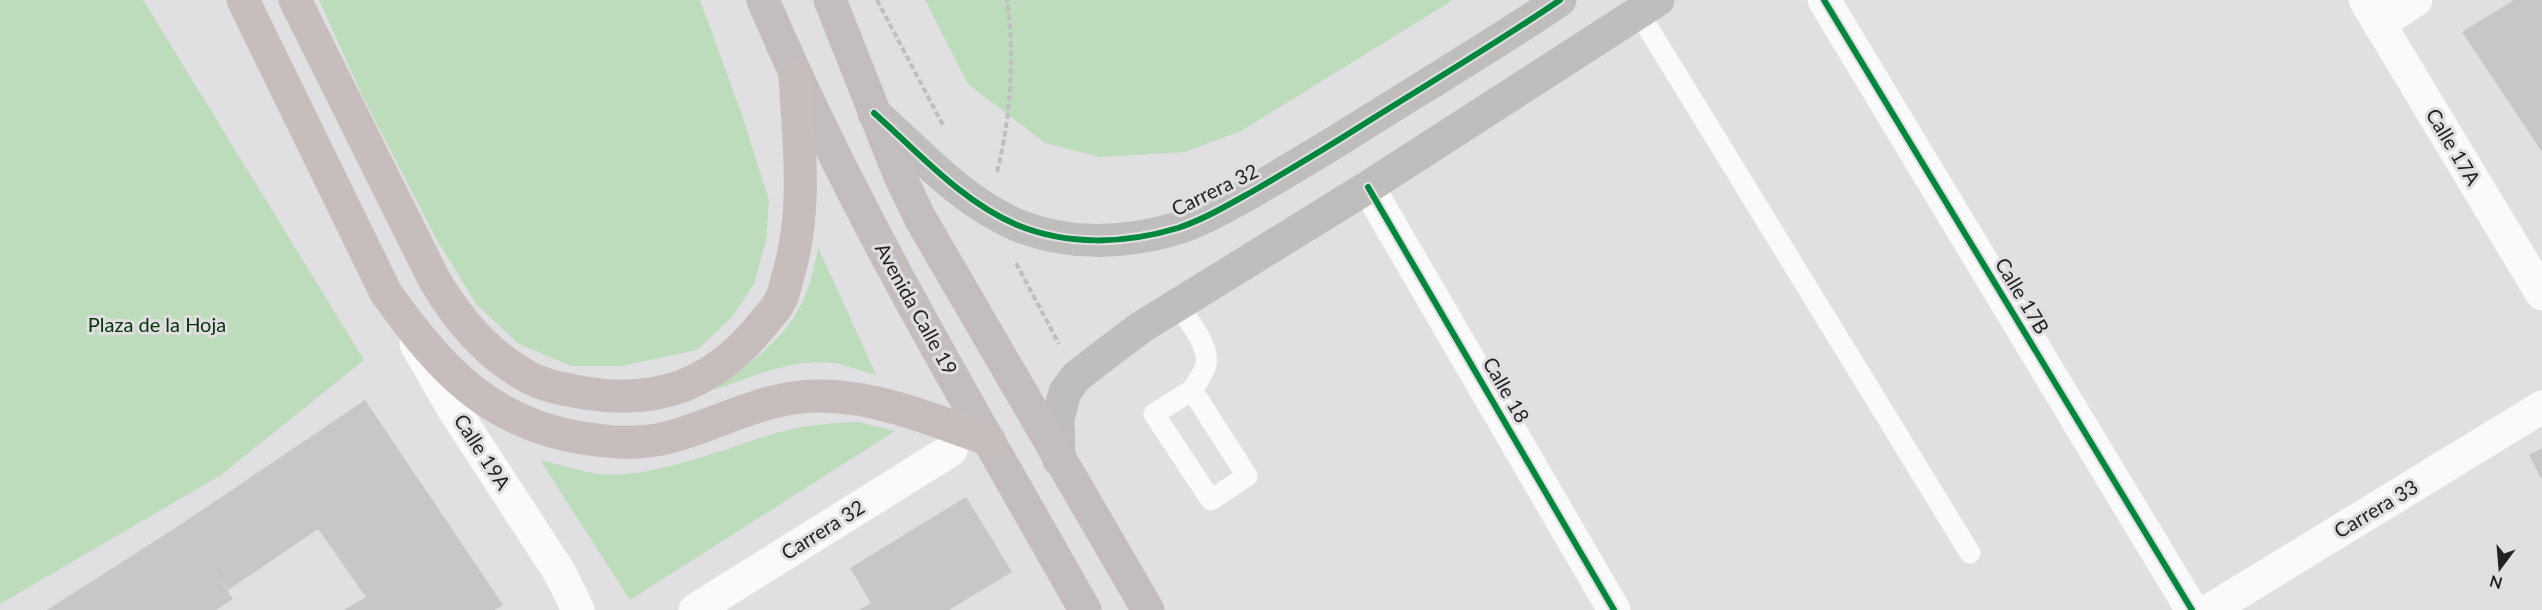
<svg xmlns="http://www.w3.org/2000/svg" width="2542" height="610" font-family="Lato,sans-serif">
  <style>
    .green { fill: #bcdcbc }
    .building { fill: #c7c6c8 }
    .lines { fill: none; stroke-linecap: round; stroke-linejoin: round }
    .path { stroke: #c0bfc0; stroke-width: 4; stroke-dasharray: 6 3; stroke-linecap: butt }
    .lane { stroke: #fafafa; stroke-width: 21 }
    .street { stroke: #fafafa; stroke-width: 33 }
    .secondary { stroke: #c0bebd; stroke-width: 33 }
    .primary { stroke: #c3bdbd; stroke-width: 33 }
    .highway { stroke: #c7bdbc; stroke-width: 33 }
    .cycleway-casing { stroke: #e1dee2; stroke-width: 10 }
    .cycleway { stroke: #00873e; stroke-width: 6 }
    .labels { text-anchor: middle; stroke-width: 6; stroke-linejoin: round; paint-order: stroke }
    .street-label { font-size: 20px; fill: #232223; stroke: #e1dee2 }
    .park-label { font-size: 20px; fill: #043409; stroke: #e1dee2 }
  </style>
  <rect width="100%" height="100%" fill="#e0dfe1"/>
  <g class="green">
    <polygon points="0,0 143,0 364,360 221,475 0,604"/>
    <polygon points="319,0 700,0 742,115 769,200 766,241 754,284 732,317 697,350 621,366 571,366 519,344 477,305 438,242 362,95"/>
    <polygon points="925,0 1453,0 1241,131 1185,152 1099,157 1045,143 968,84"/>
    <path d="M 818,247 L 876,375 C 864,372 852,367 840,364 C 796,356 754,376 714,390 C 774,344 805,327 818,247 Z"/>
    <path d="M 858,422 L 895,431 L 630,600 L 540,460 C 559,464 578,471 598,474 C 653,480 727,447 780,432 C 806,425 831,423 858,422 Z"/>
  </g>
  <g class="building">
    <polygon points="2514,0 2542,0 2542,152 2462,32"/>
    <polygon points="365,400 503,605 495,610 344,610 366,597 318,529 228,590 214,570 233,599 216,610 47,610 183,523"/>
    <polygon points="2542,448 2542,480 2529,455"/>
    <polygon points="966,497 1012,572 949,610 859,610 871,603 850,568"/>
  </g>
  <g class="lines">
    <g class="path">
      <polyline points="877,0 944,127"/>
      <path d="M 997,172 C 1011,115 1015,58 1007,0"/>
      <polyline points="1016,263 1059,344"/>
    </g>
    <g class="lane">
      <polyline points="1639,13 1970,553"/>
      <path d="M 1178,305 C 1188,321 1210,345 1206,365 C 1204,373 1197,382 1192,390 L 1247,476 L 1211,500 L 1154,414 L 1192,390"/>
    </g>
    <g class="street">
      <polyline points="1824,0 2192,610"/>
      <polyline points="2365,0 2542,294"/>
      <polyline points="2379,24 2416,0"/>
      <polyline points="1368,187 1614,610"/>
      <polyline points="416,344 454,410 560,573 578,610"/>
      <polyline points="695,610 951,450"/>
      <polyline points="2210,610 2542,407"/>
    </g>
    <g class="secondary">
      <path d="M 874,113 C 918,152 962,202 1017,225 C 1068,246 1125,244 1178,228 C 1205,219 1230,204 1255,190 C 1289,170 1323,150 1356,129 C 1424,86 1494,45 1560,0"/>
      <polyline points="1059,460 1058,419 1065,392 1076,377 1099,359 1140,328 1368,187 1658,0"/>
    </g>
    <g class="primary">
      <path d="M 763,0 C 853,212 972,410 1085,610"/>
      <polyline points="830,0 899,174 920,218 1148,610"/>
    </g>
    <g class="highway">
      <path d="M 243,0 L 386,293 C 441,370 490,425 589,439 C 614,443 641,444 666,438 C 718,425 767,394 823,396 C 880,397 936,421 989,440"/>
      <path d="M 295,0 L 435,281 C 459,321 487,354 528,377 C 544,386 567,390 585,393 C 658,405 714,384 761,326 C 767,318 776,310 780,301 C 784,295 785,286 787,279 C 808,214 799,144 795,77"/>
    </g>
    <defs>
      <g id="cycleway">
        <polyline points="1824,0 2192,610"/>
        <path d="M 874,113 C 918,152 962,202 1017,225 C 1068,246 1125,244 1178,228 C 1205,219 1230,204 1255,190 C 1289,170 1323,150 1356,129 C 1424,86 1494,45 1560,0"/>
        <polyline points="1368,187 1614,610"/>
      </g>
    </defs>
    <use href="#cycleway" class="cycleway-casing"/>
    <use href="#cycleway" class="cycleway"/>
  </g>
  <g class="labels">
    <g class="street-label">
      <text transform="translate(2453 147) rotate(59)" y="7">Calle 17A</text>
      <text transform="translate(1215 190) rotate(-26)" y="7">Carrera 32</text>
      <text transform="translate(2022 296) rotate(59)" y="7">Calle 17B</text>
      <text transform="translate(916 309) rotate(61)" y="7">Avenida Calle 19</text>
      <text transform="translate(1506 390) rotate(60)" y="7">Calle 18</text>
      <text transform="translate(482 452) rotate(57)" y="7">Calle 19A</text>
      <text transform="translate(2376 509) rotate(-31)" y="7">Carrera 33</text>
      <text transform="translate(823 530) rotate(-32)" y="7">Carrera 32</text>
    </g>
    <g class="park-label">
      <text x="157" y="332">Plaza de la Hoja</text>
    </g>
  </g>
  <g transform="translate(2500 568) rotate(196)" stroke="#e1dee2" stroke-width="4.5" paint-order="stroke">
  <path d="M0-4.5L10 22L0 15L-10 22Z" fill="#232223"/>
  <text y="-9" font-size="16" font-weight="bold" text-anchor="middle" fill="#232223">N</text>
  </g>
</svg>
